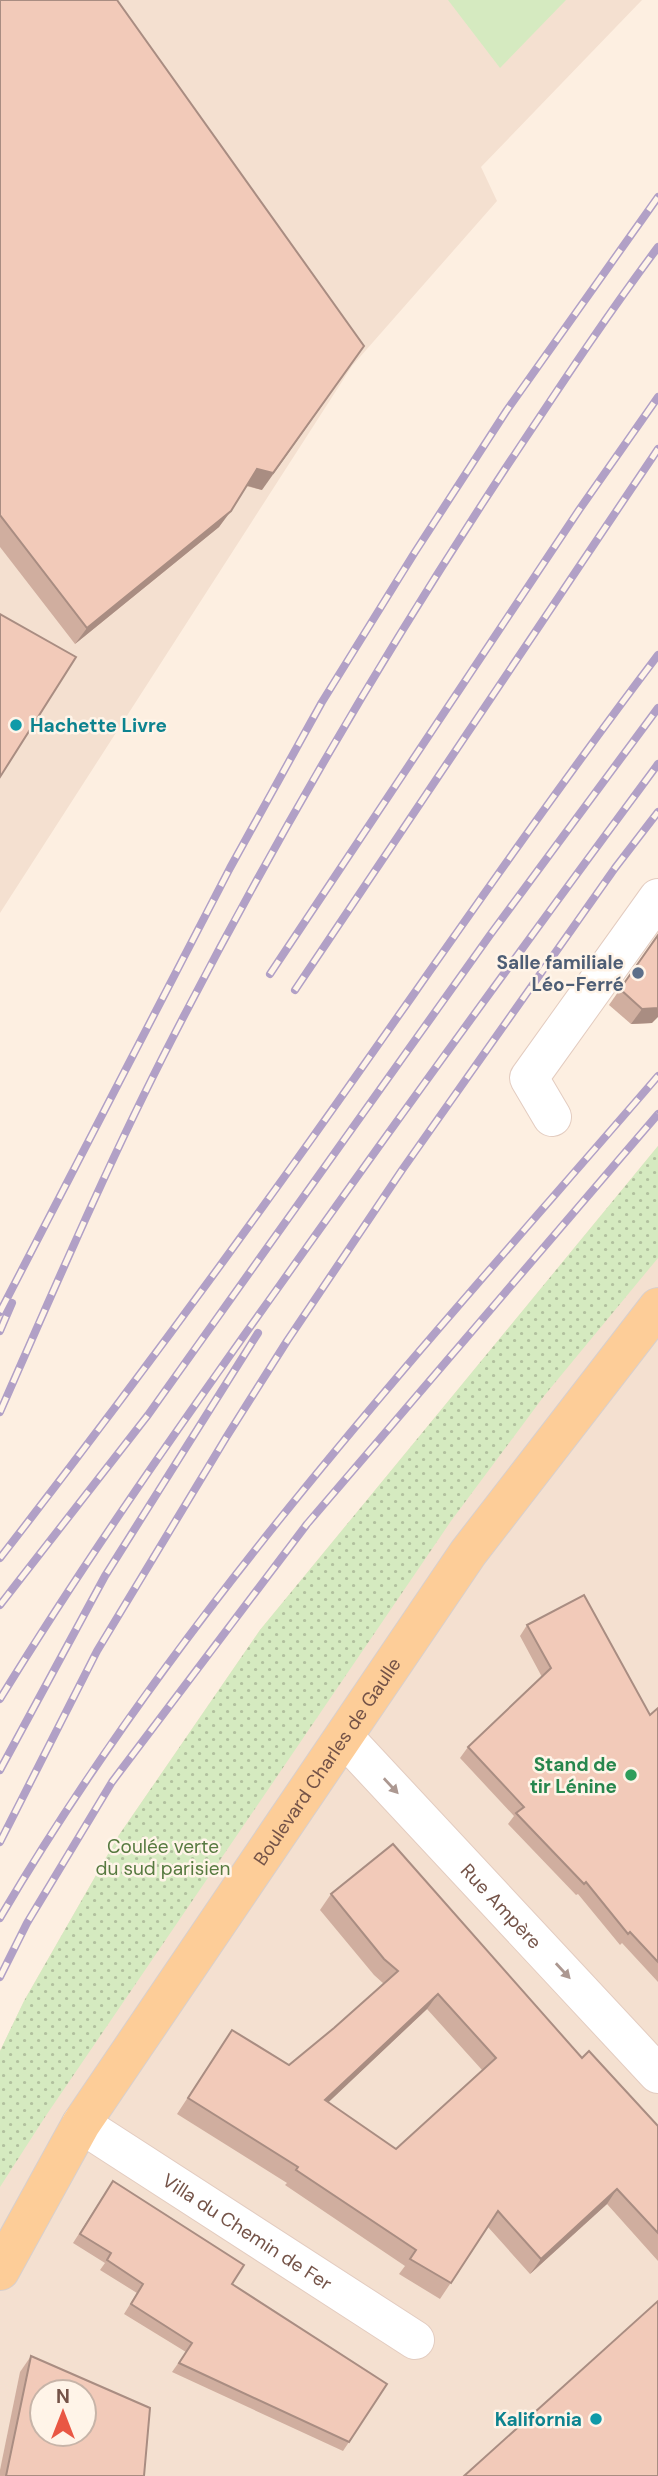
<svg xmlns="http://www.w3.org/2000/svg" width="658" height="2476" font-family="'DM Sans',sans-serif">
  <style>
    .residential { fill: #f4e0d0; fill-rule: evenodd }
    .grass { fill: url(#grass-dots) }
    .garden { fill: #d5eac0 }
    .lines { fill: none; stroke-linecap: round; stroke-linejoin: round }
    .minor-casing { stroke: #e3ccc0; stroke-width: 40 }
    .major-casing { stroke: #d8cfcc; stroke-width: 40 }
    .minor { stroke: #fff; stroke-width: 38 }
    .major { stroke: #fdcd98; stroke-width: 38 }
    .rail-casing { stroke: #b1a0c6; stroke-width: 8 }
    .rail { stroke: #fff4e8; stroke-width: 5; stroke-dasharray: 16; stroke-linecap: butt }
    .wall { fill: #d0ae9f; fill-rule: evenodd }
    .shaded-wall { fill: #a98d82 }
    .building { fill: #f2cab9; stroke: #a98d82; stroke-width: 2; fill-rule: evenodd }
    .oneway { fill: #ac9891 }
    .culture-dot { fill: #0f9aa8; stroke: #fff4e8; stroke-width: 2.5 }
    .service-dot { fill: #5c6f8a; stroke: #fff4e8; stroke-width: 2.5 }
    .leisure-dot { fill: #2e9e5b; stroke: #fff4e8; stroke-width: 2.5 }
    .labels { text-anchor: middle; stroke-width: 5; stroke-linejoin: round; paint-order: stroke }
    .culture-label { font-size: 19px; font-weight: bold; fill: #0d838f; stroke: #fff4e8; text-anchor: start }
    .service-label { font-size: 19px; font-weight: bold; fill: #4e5e75; stroke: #fff4e8; text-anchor: end }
    .street-label { font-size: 19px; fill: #745348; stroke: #fff4e8 }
    .leisure-label { font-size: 19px; font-weight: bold; fill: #27864d; stroke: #fff4e8; text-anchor: end }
    .park-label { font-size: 19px; fill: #577a40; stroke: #fff4e8 }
  </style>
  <defs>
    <pattern id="grass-dots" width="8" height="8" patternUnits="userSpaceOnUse" patternTransform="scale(1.75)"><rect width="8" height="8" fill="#d5eac0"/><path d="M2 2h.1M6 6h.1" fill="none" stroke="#b1c09e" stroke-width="1.8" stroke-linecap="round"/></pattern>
  </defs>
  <rect width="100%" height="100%" fill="#fdefe1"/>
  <g class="residential">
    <polygon points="0,0 642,0 481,167 497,201 352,366 0,913"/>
    <path d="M 658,1146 L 658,2476 L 0,2476 L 0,2051 L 24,2001 L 119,1835 L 260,1630 ZM 42,2392 L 84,2392 L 84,2434 L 42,2434 Z"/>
  </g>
  <polygon class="grass" points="658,1146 658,1258 544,1396 451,1521 45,2117 0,2187 0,2051 24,2001 119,1835 260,1630"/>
  <polygon class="garden" points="448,0 566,0 500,68"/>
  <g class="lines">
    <defs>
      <g id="minor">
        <polyline points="552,1117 529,1078 658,898"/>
        <path id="s1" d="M 344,1737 L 658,2074"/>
        <path id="s2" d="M 81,2124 L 415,2340"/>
      </g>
      <g id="major">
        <path id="s3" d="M 0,2271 L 81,2124 L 468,1553 L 658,1307"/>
      </g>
    </defs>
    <use href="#minor" class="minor-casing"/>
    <use href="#major" class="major-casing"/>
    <use href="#minor" class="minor"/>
    <use href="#major" class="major"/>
    <defs>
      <g id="rail">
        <polyline points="270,974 579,510 658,397"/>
        <polyline points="295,990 658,449"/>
        <polyline points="0,1312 230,868 322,702 415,552 507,410 658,197"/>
        <polyline points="0,1331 12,1303"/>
        <path d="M 0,1412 C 55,1287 109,1161 172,1039 C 273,843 384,653 505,469 C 555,394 604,319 658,247"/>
        <path d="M 0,1558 C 101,1428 199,1296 295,1162 C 416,993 532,821 658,655"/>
        <polyline points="0,1605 148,1415 490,935 658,708"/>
        <path d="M 0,1699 C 87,1557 183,1421 280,1285 C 404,1110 530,937 658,764"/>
        <polyline points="0,1770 105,1576 258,1333"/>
        <polyline points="0,1842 97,1651 227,1436 287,1341 402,1170 615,868 658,812"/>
        <path d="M 0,1918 C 180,1610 426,1345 658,1076"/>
        <polyline points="0,1977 27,1923 112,1782 307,1524 658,1114"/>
      </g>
    </defs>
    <use href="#rail" class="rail-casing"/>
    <use href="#rail" class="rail"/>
  </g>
  <g class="wall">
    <polygon points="0,0 262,490 246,486 219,527 75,644 0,547"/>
    <polygon points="658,935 652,1023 631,1024 609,1005"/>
    <polygon points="527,1625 650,1715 658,1708 658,1982 622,1943 620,1945 578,1894 576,1895 508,1824 514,1816 460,1758 468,1747 542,1677 520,1636"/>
    <path d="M 331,1894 L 582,2058 L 658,2126 L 658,2261 L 607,2204 L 530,2274 L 488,2227 L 440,2299 L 399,2274 L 405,2266 L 285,2185 L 287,2183 L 177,2114 L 232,2030 L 289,2065 L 334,2028 L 384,1984 L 374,1975 L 320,1910 ZM 427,2009 L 482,2070 L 396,2149 L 328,2102 Z"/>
    <polygon points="113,2181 232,2284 349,2442 343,2451 172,2372 186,2352 124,2314 137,2293 100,2270 105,2263 73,2243"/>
    <polygon points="31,2356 144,2476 0,2476 0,2470 20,2372"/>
  </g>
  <g class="shaded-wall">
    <polygon points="364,346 262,490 245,485 257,469"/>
    <polygon points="231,511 219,527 75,644 87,628"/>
    <polygon points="658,1008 658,1017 652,1023 631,1024 642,1009"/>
    <polygon points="438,1994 427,2009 314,2116 325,2100"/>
    <polygon points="617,2189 607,2204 530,2274 541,2259"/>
  </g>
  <g class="building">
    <polygon points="0,0 117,0 364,346 273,473 257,469 231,511 87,628 0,515"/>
    <polygon points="0,614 76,657 0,777"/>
    <polygon points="658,935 658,1008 642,1009 620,989"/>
    <polygon points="584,1595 650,1715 658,1708 658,1962 630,1932 628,1934 586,1882 584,1884 516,1813 524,1807 468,1747 551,1668 527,1625"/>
    <path d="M 393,1844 L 582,2058 L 589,2051 L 658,2126 L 658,2233 L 617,2189 L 541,2259 L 498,2211 L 451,2283 L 410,2259 L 416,2250 L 296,2170 L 298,2167 L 188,2098 L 232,2030 L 289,2065 L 334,2028 L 398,1971 L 384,1959 L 331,1894 ZM 438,1994 L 496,2058 L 396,2149 L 325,2100 Z"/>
    <polygon points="113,2181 244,2265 232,2284 387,2384 349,2442 179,2363 192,2343 131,2304 143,2284 107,2260 111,2253 80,2234"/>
    <polygon points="658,2301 658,2476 464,2476"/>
    <path d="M 31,2356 L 150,2408 L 144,2476 L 6,2476 ZM 42,2392 L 84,2392 L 84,2434 L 42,2434 Z"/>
  </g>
  <defs><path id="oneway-solid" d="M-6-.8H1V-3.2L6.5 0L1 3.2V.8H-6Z" transform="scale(1.75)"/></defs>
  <g class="oneway">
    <use href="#oneway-solid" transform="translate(391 1786) rotate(47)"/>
    <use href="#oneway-solid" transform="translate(563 1971) rotate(47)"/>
  </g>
  <g class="culture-dot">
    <circle cx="16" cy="725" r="7"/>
    <circle cx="596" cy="2419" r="7"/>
  </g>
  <circle class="service-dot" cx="638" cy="973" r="7"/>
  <circle class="leisure-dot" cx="631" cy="1775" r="7"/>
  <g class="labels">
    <g class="culture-label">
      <text x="30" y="732">Hachette Livre</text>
      <text x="582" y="2426" text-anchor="end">Kalifornia</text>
    </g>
    <g class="service-label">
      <text x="624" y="969">Salle familiale<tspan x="624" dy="22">Léo-Ferré</tspan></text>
    </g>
    <g class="street-label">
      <text dy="7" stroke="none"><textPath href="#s3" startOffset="606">Boulevard Charles de Gaulle</textPath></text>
      <text dy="7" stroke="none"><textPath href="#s1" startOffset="231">Rue Ampère</textPath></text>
      <text dy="7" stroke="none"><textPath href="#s2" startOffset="198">Villa du Chemin de Fer</textPath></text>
    </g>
    <g class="leisure-label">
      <text x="617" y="1771">Stand de<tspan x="617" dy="22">tir Lénine</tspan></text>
    </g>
    <g class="park-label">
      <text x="163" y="1853">Coulée verte<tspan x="163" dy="22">du sud parisien</tspan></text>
    </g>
  </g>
  <g transform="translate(63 2413)"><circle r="33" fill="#fff4e8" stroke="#c7b4a8" stroke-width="2"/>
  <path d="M0-5L12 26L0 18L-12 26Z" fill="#e95744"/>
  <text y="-10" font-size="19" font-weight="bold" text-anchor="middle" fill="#745348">N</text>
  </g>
</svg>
